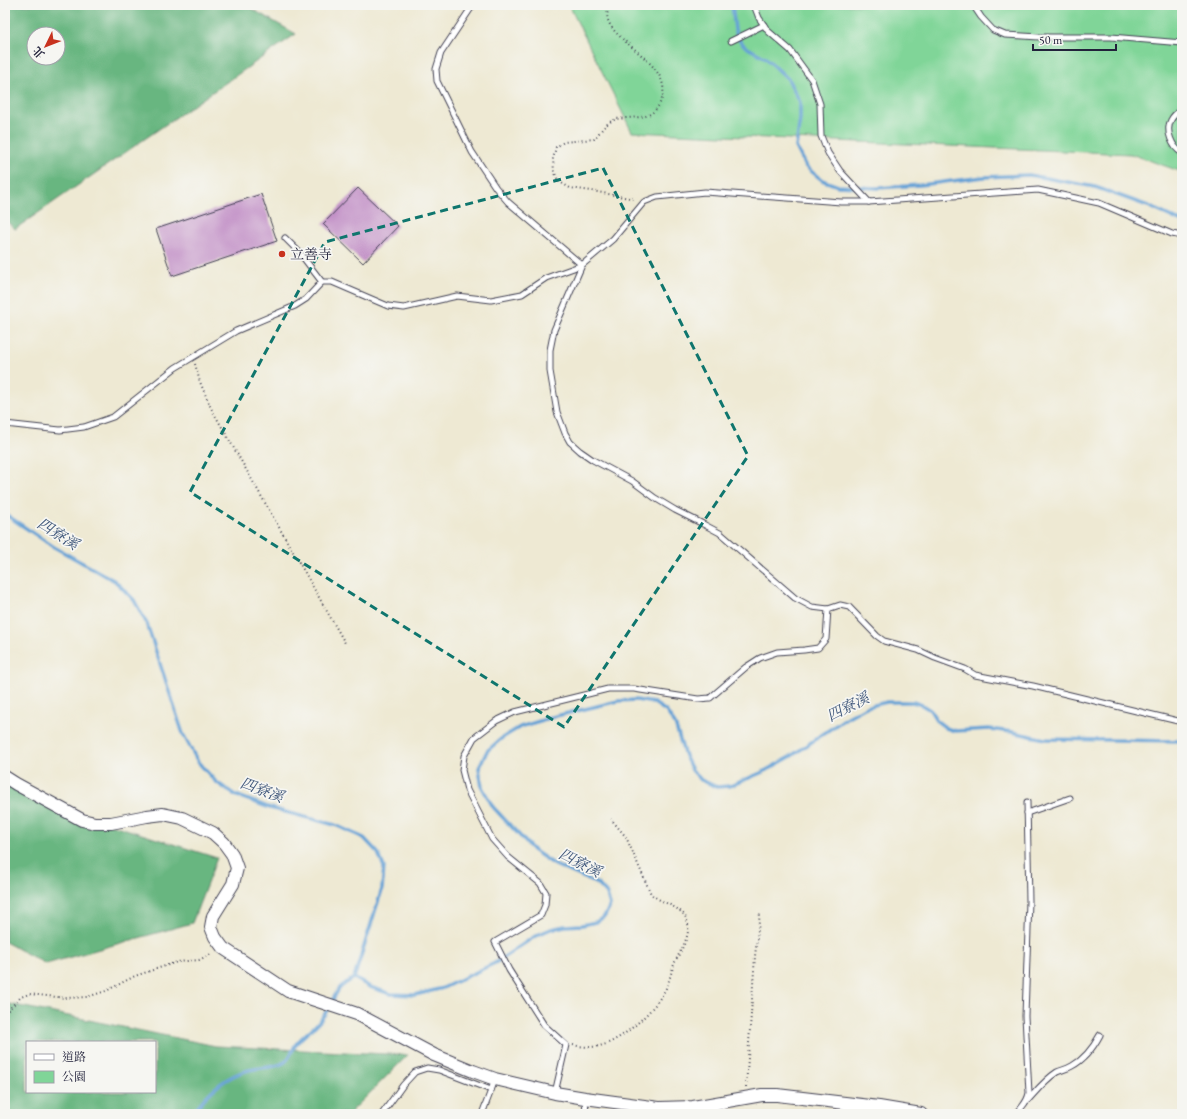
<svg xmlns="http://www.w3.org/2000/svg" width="1187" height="1119" font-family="'EB Garamond','Noto Serif TC',serif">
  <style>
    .green { fill: #80d598; stroke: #517c6a }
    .forest { fill: #68b680; stroke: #456c5e; fill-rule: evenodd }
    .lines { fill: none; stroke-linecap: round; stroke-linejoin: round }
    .stream { stroke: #66a2d6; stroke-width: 3.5 }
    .building { fill: #c392c7 }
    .service-casing { stroke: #414052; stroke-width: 7 }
    .tertiary-casing { stroke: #414052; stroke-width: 14 }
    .path { stroke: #414052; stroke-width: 2; stroke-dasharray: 1 3; stroke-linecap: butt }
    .service { stroke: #fff; stroke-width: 5 }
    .tertiary { stroke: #fff; stroke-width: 12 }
    .marked { fill: none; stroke: #0f766e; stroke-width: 3; stroke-dasharray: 8 5; stroke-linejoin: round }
    .poi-dot { fill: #c8321e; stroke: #f6f6f2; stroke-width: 1.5 }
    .labels { text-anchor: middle; stroke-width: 3.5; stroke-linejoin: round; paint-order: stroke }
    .poi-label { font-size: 14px; fill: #22223b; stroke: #f6f6f2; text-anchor: start }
    .water-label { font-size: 15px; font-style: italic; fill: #3d5579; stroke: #f6f6f2 }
  </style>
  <rect width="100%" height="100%" fill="#f6f6f2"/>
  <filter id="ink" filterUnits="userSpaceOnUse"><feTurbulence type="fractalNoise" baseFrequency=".025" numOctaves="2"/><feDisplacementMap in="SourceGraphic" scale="8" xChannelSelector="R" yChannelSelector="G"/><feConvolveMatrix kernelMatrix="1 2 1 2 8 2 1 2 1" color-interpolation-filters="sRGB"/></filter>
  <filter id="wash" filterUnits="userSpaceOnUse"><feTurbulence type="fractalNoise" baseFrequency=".012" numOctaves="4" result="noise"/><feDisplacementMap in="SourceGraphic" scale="16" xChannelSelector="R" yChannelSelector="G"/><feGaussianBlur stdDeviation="0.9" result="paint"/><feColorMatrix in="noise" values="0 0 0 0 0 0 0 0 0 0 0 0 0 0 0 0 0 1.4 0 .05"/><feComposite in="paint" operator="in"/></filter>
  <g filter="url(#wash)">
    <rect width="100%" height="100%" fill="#eee9d3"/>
    <polygon class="green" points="569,5 1182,5 1182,172 1131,154 632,132"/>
    <g class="forest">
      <path d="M 5,5 L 245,5 L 296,34 L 15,229 L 5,220 ZM 34,34 L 58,34 L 58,58 L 34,58 Z"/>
      <polygon points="5,781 25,797 217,858 192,923 46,964 5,942"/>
      <path d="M 5,1003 L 216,1046 L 408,1055 L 349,1114 L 5,1114 ZM 27,1042 L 155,1042 L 155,1092 L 27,1092 Z"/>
    </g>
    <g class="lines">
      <g class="stream">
        <polyline points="732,5 735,30 739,40 746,47 766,58 788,79 800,102 800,119 796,147 806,167 822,180 838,186 877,188 920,185 984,177 1029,175 1095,187 1148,206 1182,222"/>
        <polyline points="5,514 54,547 115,581 134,600 147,624 183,734 198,762 216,782 235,795 270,808 335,825 364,838 378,853 384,867 382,889 354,978 370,987 391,994 415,995 443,988 495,963 537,935 551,929 565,926 582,925 596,922 605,916 610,905 607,894 598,884 555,865 533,850 493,807 482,787 479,768 487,751 502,738 520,727 556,716 618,701 636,700 654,703 666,711 675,724 685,756 692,770 701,780 717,787 730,786 763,772 790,757 846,718 866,707 887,702 913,702 922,705 930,710 937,721 946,728 955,731 989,729 1012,732 1045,739 1182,741"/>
        <path d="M 192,1114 C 206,1094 225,1076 249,1070 C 260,1067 275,1069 285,1062 C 291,1057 292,1050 296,1044 C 304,1034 315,1028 322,1018 C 329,1009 333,998 339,989 C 343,984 349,981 354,978"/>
      </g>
    </g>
    <g id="blocks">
      <g class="building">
        <polygon points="358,188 398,226 363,263 323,224"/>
        <polygon points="261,194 277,241 172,276 156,229"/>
      </g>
    </g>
  </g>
  <g filter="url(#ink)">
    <use href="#blocks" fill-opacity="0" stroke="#414052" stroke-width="1"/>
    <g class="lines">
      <defs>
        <g id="service">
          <polyline points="473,5 441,53 436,69 437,81 472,152 496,188 508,202 582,265 554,330 550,350 550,371 557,412 565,433 570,442 580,451 593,460 632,481 655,498 675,510 703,524 720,533 795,598 812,607 828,609 840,605 849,607 877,636 884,641 918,650 935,658 965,669 975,675 1033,686 1182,722"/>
          <polyline points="754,5 759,18 768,31 790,50 812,80 820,104 821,136 828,153 840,171 869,202"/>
          <polyline points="973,5 981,17 993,30 1005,35 1039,37 1111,37 1182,43"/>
          <polyline points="731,41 764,25"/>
          <path d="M 1182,109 C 1179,111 1173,116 1171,120 C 1165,131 1172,147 1182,153"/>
          <polyline points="285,238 299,252 322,282"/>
          <polyline points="5,424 60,430 84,427 113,417 175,368 236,331 295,306 306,299 322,282 332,282 388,306 404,308 457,296 491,300 522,294 546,278 582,265 613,239 644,202 657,197 705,192 841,202 869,202 1038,190 1099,203 1172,234 1182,236"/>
          <polyline points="1027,813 1070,798"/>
          <polyline points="555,1093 566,1045 544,1025 509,970 495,942 541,915 545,905 546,893 540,883 508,857 492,839 467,790 462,770 464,756 474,738 496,721 515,712 608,689 634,689 698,699 710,698 746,667 760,658 777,652 804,650 818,648 826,639 828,609"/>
          <polyline points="585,1098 586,1114"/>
          <path d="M 1028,1100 C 1037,1090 1046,1079 1057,1072 C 1062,1070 1067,1069 1072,1066 C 1085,1059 1093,1048 1100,1035"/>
          <polyline points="382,1114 403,1085 415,1072 427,1068 439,1070 491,1090"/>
          <polyline points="482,1114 495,1080"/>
          <path d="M 1017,1114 C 1022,1105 1027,1104 1029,1093 L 1025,1016 L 1029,901 L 1027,802"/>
        </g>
        <polyline id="tertiary" points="5,777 16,784 82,820 95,823 111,823 147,816 163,814 182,818 213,833 224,843 232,854 237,868 233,884 213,916 211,927 215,937 223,948 288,991 357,1014 434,1055 473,1071 495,1079 555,1093 585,1098 659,1108 693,1107 762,1095 777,1095 879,1107 921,1114"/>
      </defs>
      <use href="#service" class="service-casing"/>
      <use href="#tertiary" class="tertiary-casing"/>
      <g class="path">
        <path d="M 611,5 C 588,36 679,59 661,101 C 653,118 643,117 626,118 C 622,119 617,118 614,120 C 606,123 600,132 594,139 L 564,142 L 556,147 L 553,159 L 554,171 L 558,181 L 570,188 L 592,191 L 635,199"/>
        <polyline points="195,364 200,382 211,408 345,643"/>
        <polyline points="5,1013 21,997 29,994 66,998 87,997 106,991 135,976 177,962 199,960 213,953"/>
        <path d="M 573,1045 C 582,1047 593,1048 603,1045 C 625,1038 652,1012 664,992 C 670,982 671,970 676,960 C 682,948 693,932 686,918 C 680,906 661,903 651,894 L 626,837 L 611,819"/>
        <polyline points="746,1087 755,956 760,913"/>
      </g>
      <use href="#service" class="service"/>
      <use href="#tertiary" class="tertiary"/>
    </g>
  </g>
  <path class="marked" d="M 603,168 L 748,456 L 564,727 L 190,492 L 325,242 Z"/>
  <circle class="poi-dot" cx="282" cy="254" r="4"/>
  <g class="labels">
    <g class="poi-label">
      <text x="290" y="259">立善寺</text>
    </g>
    <g class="water-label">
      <text transform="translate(58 534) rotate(32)" y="5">四寮溪</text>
      <text transform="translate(848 707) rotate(-27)" y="5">四寮溪</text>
      <text transform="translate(262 790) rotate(20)" y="5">四寮溪</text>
      <text transform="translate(580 863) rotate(27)" y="5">四寮溪</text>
    </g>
  </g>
  <rect width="1187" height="1119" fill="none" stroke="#f6f6f2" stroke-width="20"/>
  <rect x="26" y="1041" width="130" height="52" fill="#f6f6f2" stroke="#a1a1a9"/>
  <rect x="34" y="1054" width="20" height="6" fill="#ffffff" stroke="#a1a1a9"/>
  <text x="62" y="1061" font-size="12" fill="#22223b">道路</text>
  <rect x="34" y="1071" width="20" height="12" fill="#80d598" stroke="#a1a1a9"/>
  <text x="62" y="1081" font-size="12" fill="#22223b">公園</text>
  <g transform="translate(46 46) rotate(227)"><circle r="19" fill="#f6f6f2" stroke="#a1a1a9"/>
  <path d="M0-3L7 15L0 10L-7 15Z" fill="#c8321e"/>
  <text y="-6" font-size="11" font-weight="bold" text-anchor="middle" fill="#22223b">北</text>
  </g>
  <path d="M1033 44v6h83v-6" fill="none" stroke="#22223b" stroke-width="2"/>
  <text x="1039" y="44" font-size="12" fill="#22223b" stroke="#f6f6f2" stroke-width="3" paint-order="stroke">50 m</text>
</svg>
